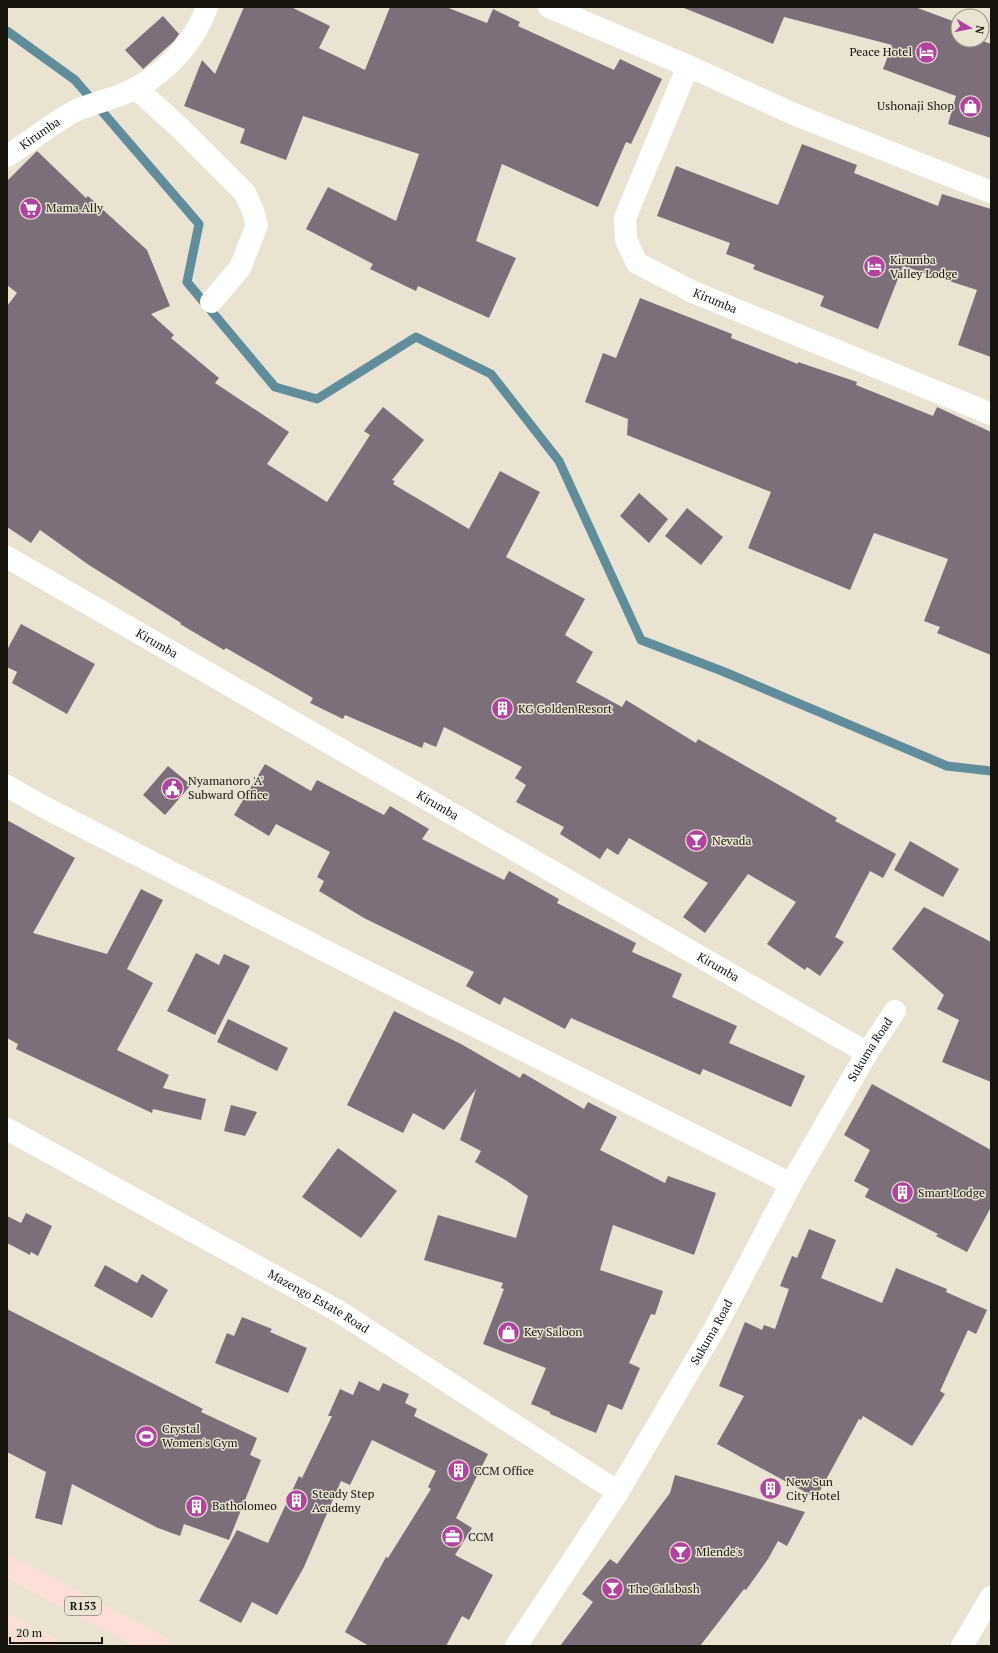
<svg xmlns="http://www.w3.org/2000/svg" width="998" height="1653" font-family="'PT Serif',serif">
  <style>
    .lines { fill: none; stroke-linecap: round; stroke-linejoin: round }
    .stream { stroke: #608d9b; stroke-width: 9 }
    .building { fill: #7d6f7a }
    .minor { stroke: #fff; stroke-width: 22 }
    .primary { stroke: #fddfd7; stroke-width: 22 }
    .labels { text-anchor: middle; stroke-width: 3; stroke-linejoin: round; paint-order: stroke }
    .shield { fill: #eae3d2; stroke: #565249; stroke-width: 1 }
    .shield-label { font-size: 11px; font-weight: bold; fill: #17140e }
    .poi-label { font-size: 12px; fill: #17140e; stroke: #eae3d2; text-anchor: start }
    .street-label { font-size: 12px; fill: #17140e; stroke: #eae3d2 }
  </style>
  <rect width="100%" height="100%" fill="#eae3d2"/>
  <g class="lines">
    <polyline class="stream" points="7,31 75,80 199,224 187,282 275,387 317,399 416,337 491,374 559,461 641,640 722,671 947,766 991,771"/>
  </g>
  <g class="building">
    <polygon points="244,7 291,7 330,26 319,48 365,70 390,7 446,7 487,23 493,9 520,22 518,26 614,70 620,59 662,79 631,144 626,142 598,207 502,164 476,241 516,258 489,318 418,286 416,291 370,269 373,264 306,229 328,187 396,221 419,154 303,116 286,160 240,143 245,129 184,106 202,60 215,74"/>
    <polygon points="684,7 915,7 958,23 958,40 980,40 991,44 991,138 948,124 956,96 883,69 892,45 784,17 773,44 684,8"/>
    <polygon points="163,16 179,34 174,41 143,69 125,50"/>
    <polygon points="802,144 857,165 854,173 938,206 942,194 991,209 991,357 958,345 977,290 903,266 878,329 820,306 824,296 753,269 755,265 726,254 730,243 657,216 676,166 778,205"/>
    <polygon points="37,151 86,198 88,196 147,250 170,306 151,314 174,335 171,338 219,378 215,383 289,432 267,464 327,502 370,435 364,431 383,407 424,440 392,480 395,481 393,484 469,529 500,471 540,492 506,557 585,599 565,635 593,652 576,682 622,707 626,700 696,743 698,739 837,818 835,821 896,854 883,878 870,871 835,937 844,942 820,976 807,967 805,970 767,944 796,902 748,874 705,933 683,917 708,883 629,838 618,855 607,848 600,859 560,834 564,827 516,802 526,785 515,778 522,767 444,727 436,747 424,742 422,748 345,715 343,719 310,703 313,698 226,648 224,650 180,624 181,623 89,565 40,530 31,543 7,527 7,306 17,293 7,285 7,181"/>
    <polygon points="640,298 732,334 731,338 798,364 798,362 857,382 856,385 933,416 937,407 991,432 991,655 937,633 940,627 924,621 948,559 874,533 850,590 748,548 771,492 627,435 628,419 585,402 603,353 616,358"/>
    <polygon points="639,493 668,519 649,543 620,516"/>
    <polygon points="687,508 723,537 701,565 665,536"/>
    <polygon points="21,624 95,664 67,714 12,683 17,672 7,667 7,650"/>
    <polygon points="265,764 311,791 317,780 384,815 390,806 429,829 422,839 504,880 509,871 559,899 557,903 636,943 632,952 682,974 672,997 737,1026 729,1043 805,1076 791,1107 703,1069 700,1075 571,1018 565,1029 504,997 500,1005 466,986 474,972 364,918 319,891 324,881 317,877 330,852 276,824 269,836 234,815"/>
    <polygon points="168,766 191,785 165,815 143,795"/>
    <polygon points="7,820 75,858 33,933 107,954 141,889 163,900 127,969 153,983 117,1050 169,1075 163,1088 206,1099 201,1120 153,1109 152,1113 16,1049 18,1044 7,1038"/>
    <polygon points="910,841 959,869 943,897 894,870"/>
    <polygon points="924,907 991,942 991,1082 942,1062 959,1020 937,1009 944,995 892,949"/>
    <polygon points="196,953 219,965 224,954 250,966 215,1035 167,1011"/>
    <polygon points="394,1011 461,1044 520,1078 523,1073 584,1109 588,1102 617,1117 600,1150 665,1183 668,1176 716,1193 694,1255 613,1225 600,1270 663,1291 655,1315 651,1314 629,1363 640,1368 622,1410 608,1404 596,1433 550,1414 550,1412 531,1404 546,1368 483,1344 504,1289 501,1288 503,1283 424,1260 438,1215 516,1238 528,1196 507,1181 475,1162 481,1151 460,1140 476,1089 444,1130 413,1113 403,1133 347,1105"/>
    <polygon points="228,1019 288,1048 277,1071 217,1042"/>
    <polygon points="872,1084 991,1150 991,1207 967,1252 936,1236 938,1234 865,1197 869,1189 854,1181 870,1150 844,1135"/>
    <polygon points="231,1105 257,1112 245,1136 224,1131"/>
    <polygon points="338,1148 397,1191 361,1238 302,1197"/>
    <polygon points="26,1213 52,1226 38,1256 31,1252 30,1255 7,1243 7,1216 21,1223"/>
    <polygon points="809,1229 836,1240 821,1278 882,1303 896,1268 947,1289 946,1292 987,1310 976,1334 968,1330 940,1391 945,1394 912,1446 863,1416 861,1420 859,1419 816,1498 717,1444 744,1396 719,1386 745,1322 762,1330 764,1325 775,1329 789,1289 780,1286 792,1256 797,1258"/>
    <polygon points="105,1265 137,1283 142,1274 168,1290 152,1318 94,1286"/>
    <polygon points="7,1309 203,1409 201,1412 257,1438 250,1455 261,1460 229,1540 184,1524 180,1536 158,1528 72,1484 62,1525 35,1518 46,1472 7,1452"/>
    <polygon points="242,1317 272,1329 270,1332 307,1348 288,1393 215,1363 227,1333 234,1336"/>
    <polygon points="359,1381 379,1391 383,1383 409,1394 405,1403 417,1409 414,1416 488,1454 456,1518 472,1528 455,1555 493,1575 469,1620 462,1616 446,1646 369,1646 345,1632 386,1557 388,1558 431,1489 428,1487 436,1471 372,1440 350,1485 341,1481 304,1567 277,1615 252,1602 241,1623 199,1601 237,1530 268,1543 299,1476 302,1478 332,1416 328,1416 340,1389 353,1395"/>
    <polygon points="675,1475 805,1512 787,1546 778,1541 768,1559 746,1590 744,1589 700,1646 560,1646 593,1602 582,1594 610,1559 617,1564 670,1493"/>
  </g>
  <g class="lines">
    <g class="minor">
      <polyline points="549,7 688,66 796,115 991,192"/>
      <path id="s1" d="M 688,66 L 625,218 L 626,240 L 637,263 L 693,292 L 991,414"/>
      <polyline points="136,88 180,128 245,193 253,211 257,225 240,268 211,302"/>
      <path id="s2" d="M 7,156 C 29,142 50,125 73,112 C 93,102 117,99 136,88 C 168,71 195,41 207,7"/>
      <path id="s3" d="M 7,557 L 867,1053"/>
      <polyline points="7,786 44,807 359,968 791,1184"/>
      <path id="s4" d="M 7,1129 L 338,1311 L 618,1492"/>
      <path id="s5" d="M 516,1646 L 618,1492 L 716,1326 L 791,1184 L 867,1053 L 895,1011"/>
      <polyline points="962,1646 991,1597"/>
    </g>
    <g class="primary">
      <polyline points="7,1566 159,1646"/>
      <polyline points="7,1626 47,1646"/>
    </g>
  </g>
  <defs>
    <symbol id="hotel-disc" viewBox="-11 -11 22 22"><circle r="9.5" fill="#b1429f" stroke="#eae3d2"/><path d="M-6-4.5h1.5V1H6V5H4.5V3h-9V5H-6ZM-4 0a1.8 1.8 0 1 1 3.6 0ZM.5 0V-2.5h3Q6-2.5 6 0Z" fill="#fff"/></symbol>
    <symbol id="shop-disc" viewBox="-11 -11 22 22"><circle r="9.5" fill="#b1429f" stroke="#eae3d2"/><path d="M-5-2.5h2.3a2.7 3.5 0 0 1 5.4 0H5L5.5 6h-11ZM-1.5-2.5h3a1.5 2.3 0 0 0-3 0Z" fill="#fff"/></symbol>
    <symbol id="supermarket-disc" viewBox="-11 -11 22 22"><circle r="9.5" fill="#b1429f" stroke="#eae3d2"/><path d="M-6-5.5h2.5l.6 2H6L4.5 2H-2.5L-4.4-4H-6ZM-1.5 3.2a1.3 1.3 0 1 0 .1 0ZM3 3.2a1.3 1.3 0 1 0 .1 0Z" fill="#fff"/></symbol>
    <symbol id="building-disc" viewBox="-11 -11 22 22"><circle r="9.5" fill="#b1429f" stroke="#eae3d2"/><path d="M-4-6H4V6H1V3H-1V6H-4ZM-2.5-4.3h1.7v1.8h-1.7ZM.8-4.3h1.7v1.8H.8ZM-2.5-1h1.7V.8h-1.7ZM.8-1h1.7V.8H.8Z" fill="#fff"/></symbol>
    <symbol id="civic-disc" viewBox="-11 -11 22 22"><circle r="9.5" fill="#b1429f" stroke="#eae3d2"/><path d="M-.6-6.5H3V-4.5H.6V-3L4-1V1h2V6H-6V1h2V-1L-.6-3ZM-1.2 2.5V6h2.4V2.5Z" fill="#fff"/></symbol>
    <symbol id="bar-disc" viewBox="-11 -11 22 22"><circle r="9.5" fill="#b1429f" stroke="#eae3d2"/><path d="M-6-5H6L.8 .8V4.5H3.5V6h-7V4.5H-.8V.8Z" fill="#fff"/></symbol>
    <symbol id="stadium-disc" viewBox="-11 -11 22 22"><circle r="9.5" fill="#b1429f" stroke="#eae3d2"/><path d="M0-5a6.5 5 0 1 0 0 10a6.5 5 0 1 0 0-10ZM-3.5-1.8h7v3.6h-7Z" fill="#fff"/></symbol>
    <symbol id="office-disc" viewBox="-11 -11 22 22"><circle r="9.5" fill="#b1429f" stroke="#eae3d2"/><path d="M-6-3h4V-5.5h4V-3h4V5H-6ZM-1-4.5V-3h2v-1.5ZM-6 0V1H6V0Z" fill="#fff"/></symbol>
  </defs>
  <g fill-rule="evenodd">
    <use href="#hotel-disc" x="914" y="40" width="25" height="25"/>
    <use href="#shop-disc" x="958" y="94" width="25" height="25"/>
    <use href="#supermarket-disc" x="18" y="196" width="25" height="25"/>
    <use href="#hotel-disc" x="862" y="254" width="25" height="25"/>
    <use href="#building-disc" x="490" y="696" width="25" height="25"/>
    <use href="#civic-disc" x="160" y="776" width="25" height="25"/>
    <use href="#bar-disc" x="684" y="828" width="25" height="25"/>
    <use href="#building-disc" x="890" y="1180" width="25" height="25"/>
    <use href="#shop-disc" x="496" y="1320" width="25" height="25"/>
    <use href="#stadium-disc" x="134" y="1424" width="25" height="25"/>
    <use href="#building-disc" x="446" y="1458" width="25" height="25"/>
    <use href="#building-disc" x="758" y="1476" width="25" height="25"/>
    <use href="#building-disc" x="284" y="1488" width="25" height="25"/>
    <use href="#building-disc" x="184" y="1494" width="25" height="25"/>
    <use href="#office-disc" x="440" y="1524" width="25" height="25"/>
    <use href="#bar-disc" x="668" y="1540" width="25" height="25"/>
    <use href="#bar-disc" x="600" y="1576" width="25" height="25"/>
  </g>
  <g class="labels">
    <rect class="shield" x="65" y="1597" width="36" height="18" rx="3"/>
    <g class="shield-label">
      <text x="83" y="1610">R153</text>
    </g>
    <g class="poi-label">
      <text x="912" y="56" text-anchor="end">Peace Hotel</text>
      <text x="954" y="110" text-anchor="end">Ushonaji Shop</text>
      <text x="46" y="212">Mama Ally</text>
      <text x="890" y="264">Kirumba<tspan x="890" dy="14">Valley Lodge</tspan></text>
      <text x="518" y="713">KG Golden Resort</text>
      <text x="188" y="785">Nyamanoro 'A'<tspan x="188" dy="14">Subward Office</tspan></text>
      <text x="712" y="845">Nevada</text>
      <text x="918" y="1197">Smart Lodge</text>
      <text x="524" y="1336">Key Saloon</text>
      <text x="162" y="1433">Crystal<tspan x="162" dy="14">Women's Gym</tspan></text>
      <text x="474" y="1475">CCM Office</text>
      <text x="786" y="1486">New Sun<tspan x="786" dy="14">City Hotel</tspan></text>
      <text x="312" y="1498">Steady Step<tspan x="312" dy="14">Academy</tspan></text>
      <text x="212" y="1510">Batholomeo</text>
      <text x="468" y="1541">CCM</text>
      <text x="696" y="1556">Mlende's</text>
      <text x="628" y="1593">The Calabash</text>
    </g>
    <g class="street-label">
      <text dy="4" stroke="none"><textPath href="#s2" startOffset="40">Kirumba</textPath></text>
      <text dy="4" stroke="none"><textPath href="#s1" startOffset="299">Kirumba</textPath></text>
      <text dy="4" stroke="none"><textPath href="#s3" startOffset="173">Kirumba</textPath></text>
      <text dy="4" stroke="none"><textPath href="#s3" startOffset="497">Kirumba</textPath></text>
      <text dy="4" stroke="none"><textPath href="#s3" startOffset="821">Kirumba</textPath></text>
      <text dy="4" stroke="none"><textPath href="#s5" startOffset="694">Sukuma Road</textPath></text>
      <text dy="4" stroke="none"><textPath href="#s4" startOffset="356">Mazengo Estate Road</textPath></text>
      <text dy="4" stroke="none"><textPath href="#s5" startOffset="370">Sukuma Road</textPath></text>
    </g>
  </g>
  <rect width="998" height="1653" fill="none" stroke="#17140e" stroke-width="16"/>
  <g transform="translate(970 28) rotate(100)"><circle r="19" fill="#eae3d2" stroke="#969084"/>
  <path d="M0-3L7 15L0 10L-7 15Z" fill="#b1429f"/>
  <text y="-6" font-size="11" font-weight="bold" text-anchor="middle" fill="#17140e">N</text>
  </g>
  <path d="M10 1637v6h92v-6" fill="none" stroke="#17140e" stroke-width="2"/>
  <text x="16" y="1637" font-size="12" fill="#17140e" stroke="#eae3d2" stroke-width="3" paint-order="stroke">20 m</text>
</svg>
